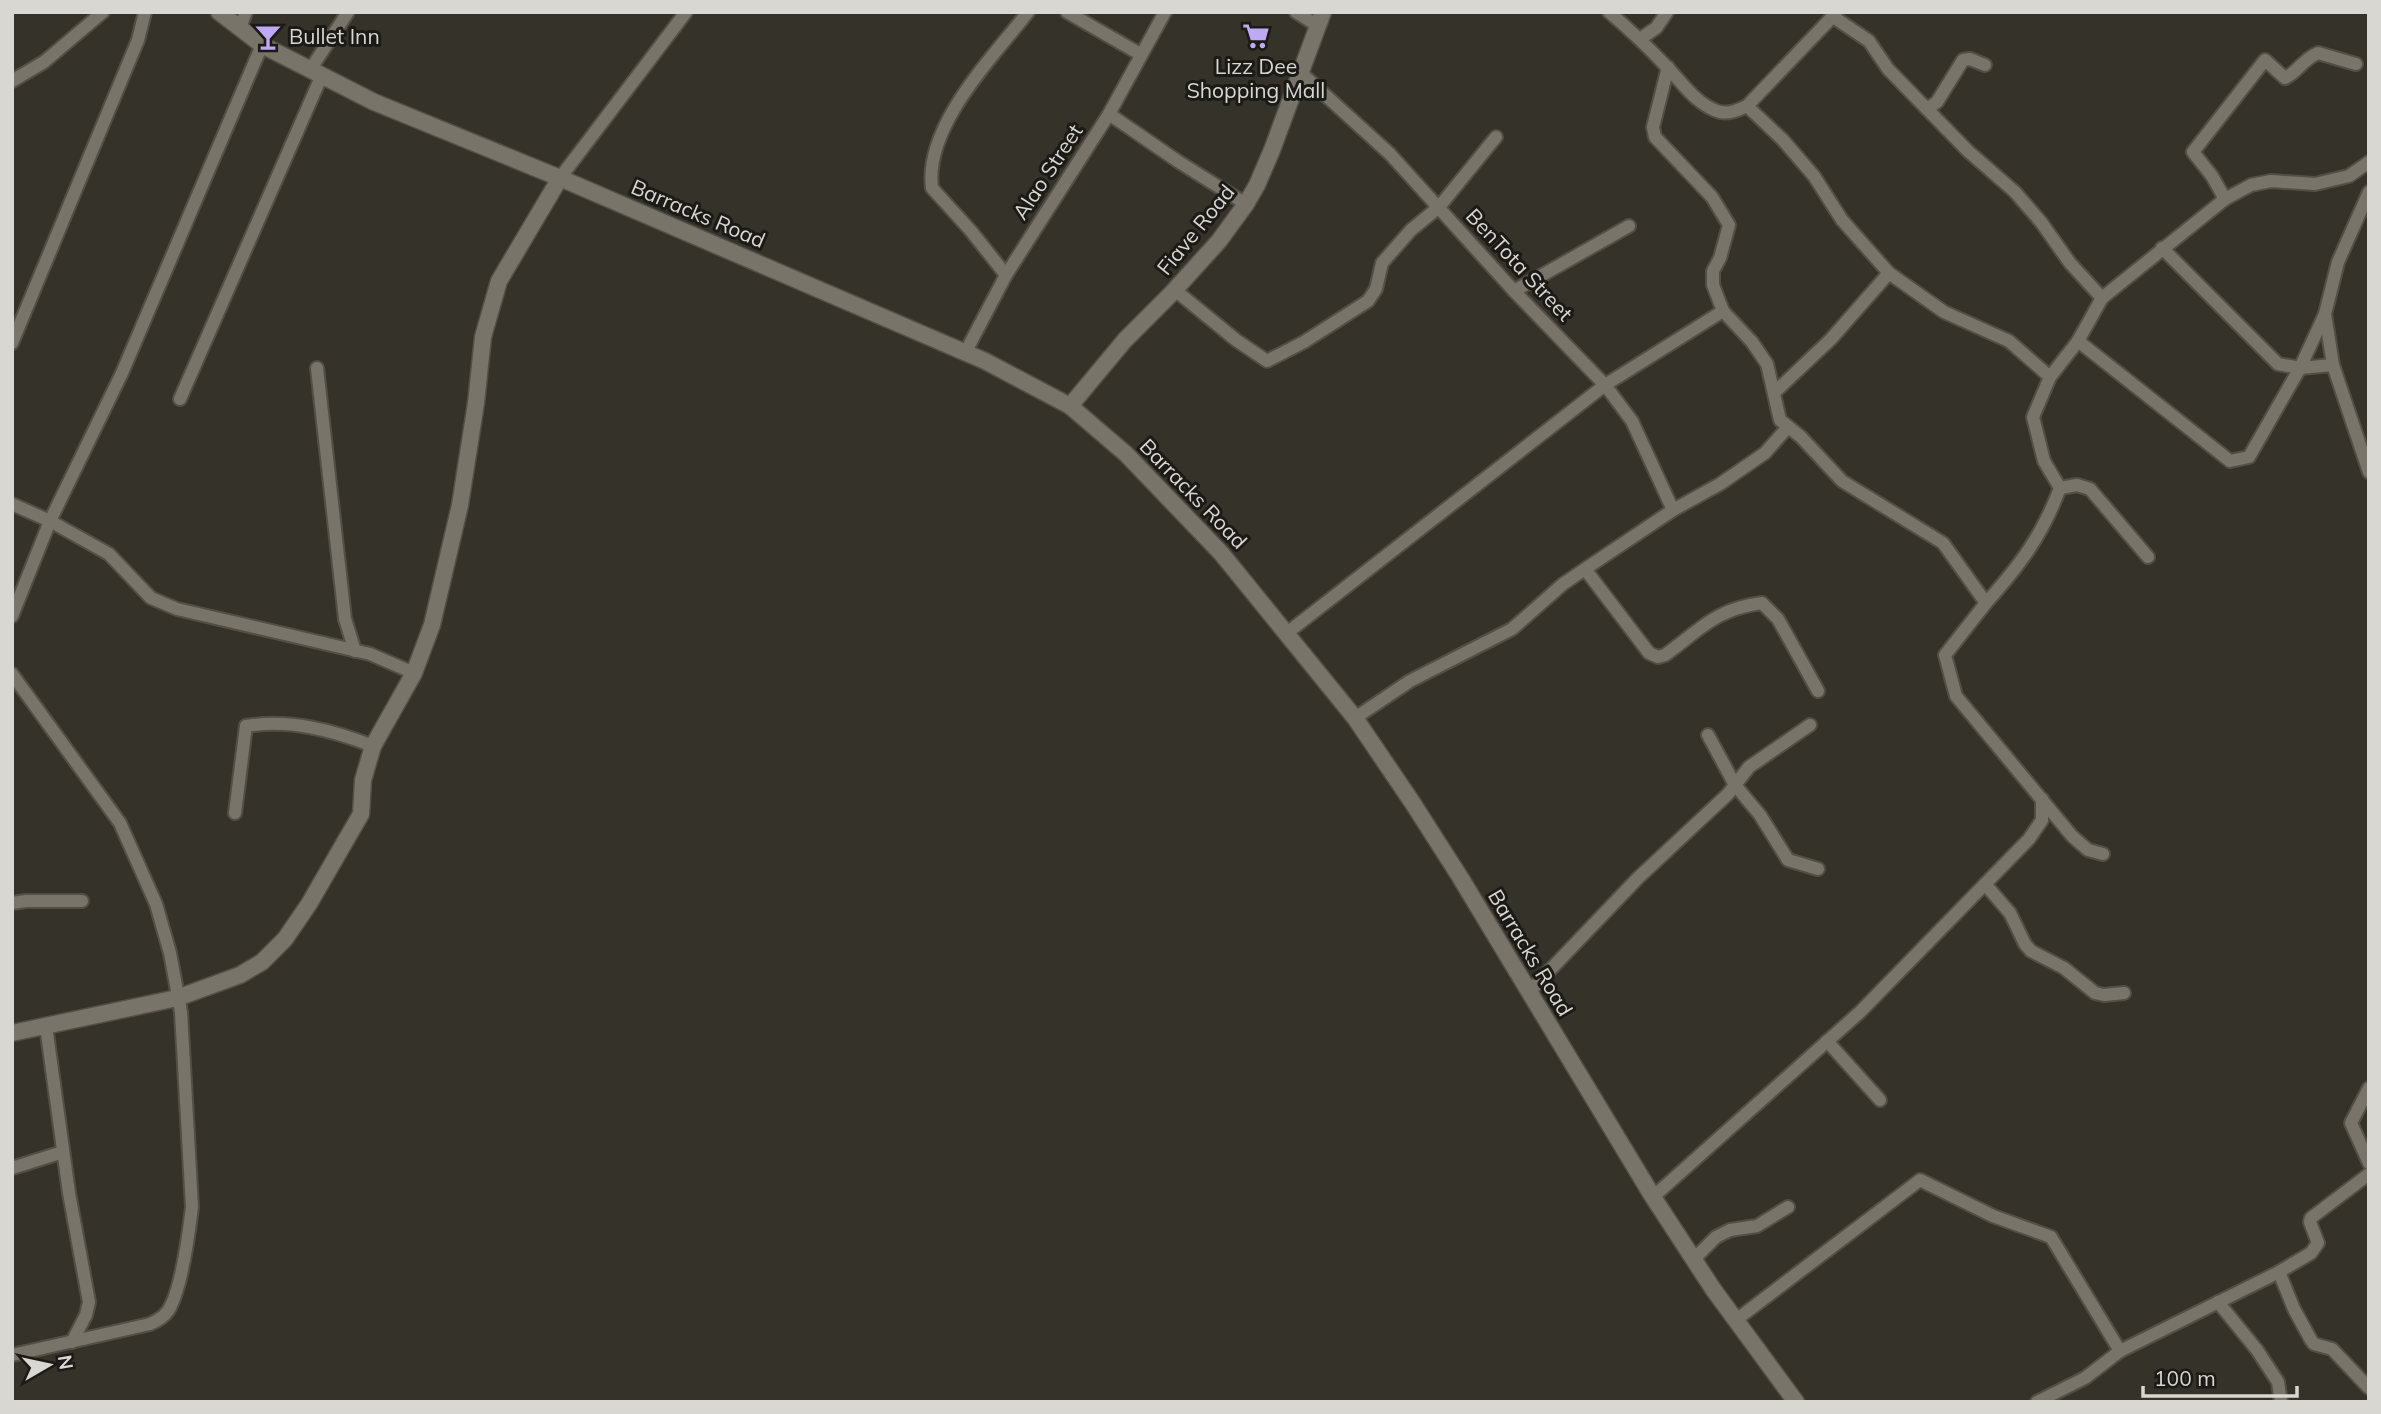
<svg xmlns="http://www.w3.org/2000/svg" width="2381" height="1414" font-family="Mulish,sans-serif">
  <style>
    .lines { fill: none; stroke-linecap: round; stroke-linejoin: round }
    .minor-casing { stroke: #524f47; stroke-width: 16 }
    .tertiary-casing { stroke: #524f47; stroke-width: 19 }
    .minor { stroke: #78746a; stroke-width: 12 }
    .tertiary { stroke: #78746a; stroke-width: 16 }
    .labels { text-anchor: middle; stroke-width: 6; stroke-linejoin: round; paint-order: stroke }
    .poi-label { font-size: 21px; fill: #d9d7d1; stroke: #1b1a16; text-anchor: start }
    .street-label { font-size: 21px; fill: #d9d7d1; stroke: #1b1a16 }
  </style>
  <rect width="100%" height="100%" fill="#353229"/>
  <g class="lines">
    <defs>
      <g id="minor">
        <polyline points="1067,12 1140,54"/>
        <polyline points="1296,12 1318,26"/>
        <path d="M 1609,12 C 1629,29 1648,47 1666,66 C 1682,82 1697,106 1720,112 C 1730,114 1738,110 1747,106 L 1836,13"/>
        <polyline points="1832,16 1869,41 1888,69 1927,109 1968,151 2015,192 2041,222 2070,263 2102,298"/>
        <polyline points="240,28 246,12"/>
        <polyline points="1640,39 1656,28 1667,12"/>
        <path d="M 1668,67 L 1653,127 L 1655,137 L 1712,197 L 1729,225 L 1720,258 L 1713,271 L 1713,285 L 1723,311 L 1752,342 L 1767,364 L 1780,420 L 1801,437 L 1842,481 L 1943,543 L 1986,603 C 2020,565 2042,536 2060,488 L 2044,461 L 2033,417 L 2050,377 L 2078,341 L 2102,298 L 2225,199 L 2251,185 L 2271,181 L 2315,184 L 2349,176 L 2369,162"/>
        <polyline points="310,70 348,12"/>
        <polyline points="1301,73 1390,154 1514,291 1605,385 1632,421 1673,510"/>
        <polyline points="12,81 44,62 103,12"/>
        <polyline points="1747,106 1783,140 1814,176 1842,220 1889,273 1944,312 2009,341 2050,377"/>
        <polyline points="1927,109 1937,102 1963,60 1970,59 1985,65"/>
        <polyline points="1109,114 1179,162 1246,204"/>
        <polyline points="560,178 686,12"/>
        <polyline points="2369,192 2338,262 2325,314 2333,365 2369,472"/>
        <path d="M 2225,199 L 2212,176 L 2193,152 L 2265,60 L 2285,78 C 2299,71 2302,60 2318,53 L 2356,64"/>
        <polyline points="2162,248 2278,364 2300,368 2333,365"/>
        <path d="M 1006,275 L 971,231 L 932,188 C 924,126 993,57 1028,12"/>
        <polyline points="1175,290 1236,340 1267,361 1304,342 1368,301 1376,289 1382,263 1411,230 1439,207 1496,137"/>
        <polyline points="1514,291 1629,226"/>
        <polyline points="2078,341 2230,461 2249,457 2300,368 2325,314"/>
        <polyline points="12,343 138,40 145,12"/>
        <polyline points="965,353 1006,275 1109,114 1165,12"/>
        <polyline points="317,368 345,619 355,651"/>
        <polyline points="1775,392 1831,339 1889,273"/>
        <polyline points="180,399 322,75"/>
        <polyline points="2060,488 2077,485 2090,489 2148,557"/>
        <polyline points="12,504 50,521 109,554 151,598 177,609 370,654 414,673"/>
        <path d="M 1585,569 L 1649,653 L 1658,657 L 1665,655 C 1700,630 1715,609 1762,603 L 1778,619 L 1818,691"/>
        <polyline points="1986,603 1945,655 1956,696 2072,836 2088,850 2103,854"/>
        <polyline points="12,616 50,521 122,373 262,45"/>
        <polyline points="1287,633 1605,385 1723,311"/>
        <path d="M 12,674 L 120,823 L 156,904 L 170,953 L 181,1012 L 192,1207 C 189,1232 181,1291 168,1311 C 163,1318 157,1321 150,1324 L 12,1355"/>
        <polyline points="1355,718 1410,681 1512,629 1563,584 1585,569 1673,510 1720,484 1765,453 1788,427"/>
        <polyline points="1708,735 1735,785 1760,815 1788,860 1818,869"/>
        <path d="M 235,813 L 246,726 C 290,719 332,730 373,746"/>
        <polyline points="1985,884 2010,913 2025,944 2031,951 2064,968 2095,993 2104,995 2124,993"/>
        <polyline points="12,903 26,901 82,901"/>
        <polyline points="1529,992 1638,878 1728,794 1749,767 1810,725"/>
        <polyline points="46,1026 69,1193 89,1302 86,1315 72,1342"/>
        <polyline points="1827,1041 1880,1100"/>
        <polyline points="2369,1088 2351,1123 2369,1163"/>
        <polyline points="12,1168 63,1152"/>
        <polyline points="1653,1197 1860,1012 2029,839 2042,820 2042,799"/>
        <polyline points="1694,1259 1716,1237 1730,1230 1757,1226 1788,1207"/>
        <polyline points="2279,1272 2294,1309 2311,1340 2314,1344 2332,1349 2369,1388"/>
        <polyline points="2218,1302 2257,1350 2278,1382 2281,1402"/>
        <polyline points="1736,1320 1920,1180 1993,1216 2051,1237 2120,1351"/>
        <polyline points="2037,1402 2085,1378 2120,1351 2279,1272 2311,1253 2318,1243 2310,1222 2311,1218 2369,1174"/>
      </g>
      <g id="tertiary">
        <polyline points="219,12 262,45 374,102 560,178 985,361 1070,406 1126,454 1221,553 1355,718 1412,802 1460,877 1653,1197 1713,1289 1796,1402"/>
        <polyline points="1070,406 1125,340 1171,294 1219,241 1246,204 1257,185 1272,150 1323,12"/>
        <polyline points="12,1033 177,998 240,975 262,962 285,939 309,904 361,814 363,780 373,746 414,673 432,625 460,505 476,403 483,337 499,281 560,178"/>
      </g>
    </defs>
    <use href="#minor" class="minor-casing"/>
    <use href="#tertiary" class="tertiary-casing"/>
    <use href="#minor" class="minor"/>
    <use href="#tertiary" class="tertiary"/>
  </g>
  <defs>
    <symbol id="supermarket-bare" viewBox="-9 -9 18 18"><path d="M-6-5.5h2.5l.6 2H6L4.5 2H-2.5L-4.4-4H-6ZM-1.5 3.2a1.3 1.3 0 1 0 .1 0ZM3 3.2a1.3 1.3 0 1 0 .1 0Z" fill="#bfa8f4" stroke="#1b1a16" stroke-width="2.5" paint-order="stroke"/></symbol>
    <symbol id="bar-bare" viewBox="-9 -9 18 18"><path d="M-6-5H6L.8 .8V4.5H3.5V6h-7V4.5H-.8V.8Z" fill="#bfa8f4" stroke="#1b1a16" stroke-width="2.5" paint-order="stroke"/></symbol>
  </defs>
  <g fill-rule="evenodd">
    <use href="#supermarket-bare" x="1237" y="17" width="38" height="38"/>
    <use href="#bar-bare" x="249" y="18" width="38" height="38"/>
  </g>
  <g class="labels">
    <g class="poi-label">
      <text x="289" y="44">Bullet Inn</text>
      <text x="1256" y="74" text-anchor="middle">Lizz Dee<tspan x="1256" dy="24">Shopping Mall</tspan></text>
    </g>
    <g class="street-label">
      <text transform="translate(1048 172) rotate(-57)" y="7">Alao Street</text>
      <text transform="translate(698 214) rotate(23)" y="7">Barracks Road</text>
      <text transform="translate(1196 230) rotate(-51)" y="7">Fiave Road</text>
      <text transform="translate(1519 265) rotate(47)" y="7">BenTota Street</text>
      <text transform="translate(1193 494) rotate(46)" y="7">Barracks Road</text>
      <text transform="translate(1530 953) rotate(59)" y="7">Barracks Road</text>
    </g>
  </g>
  <rect width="2381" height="1414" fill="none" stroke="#d9d7d1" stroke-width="28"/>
  <g transform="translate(49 1365) rotate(81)" stroke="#1b1a16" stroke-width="5" paint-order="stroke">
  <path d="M0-5L12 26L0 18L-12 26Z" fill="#d9d7d1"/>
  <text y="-10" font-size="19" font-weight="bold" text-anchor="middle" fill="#d9d7d1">N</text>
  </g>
  <path d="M2143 1386v10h154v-10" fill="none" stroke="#d9d7d1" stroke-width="3.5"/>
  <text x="2154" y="1386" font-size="21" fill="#d9d7d1" stroke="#1b1a16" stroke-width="5" paint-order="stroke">100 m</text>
</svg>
